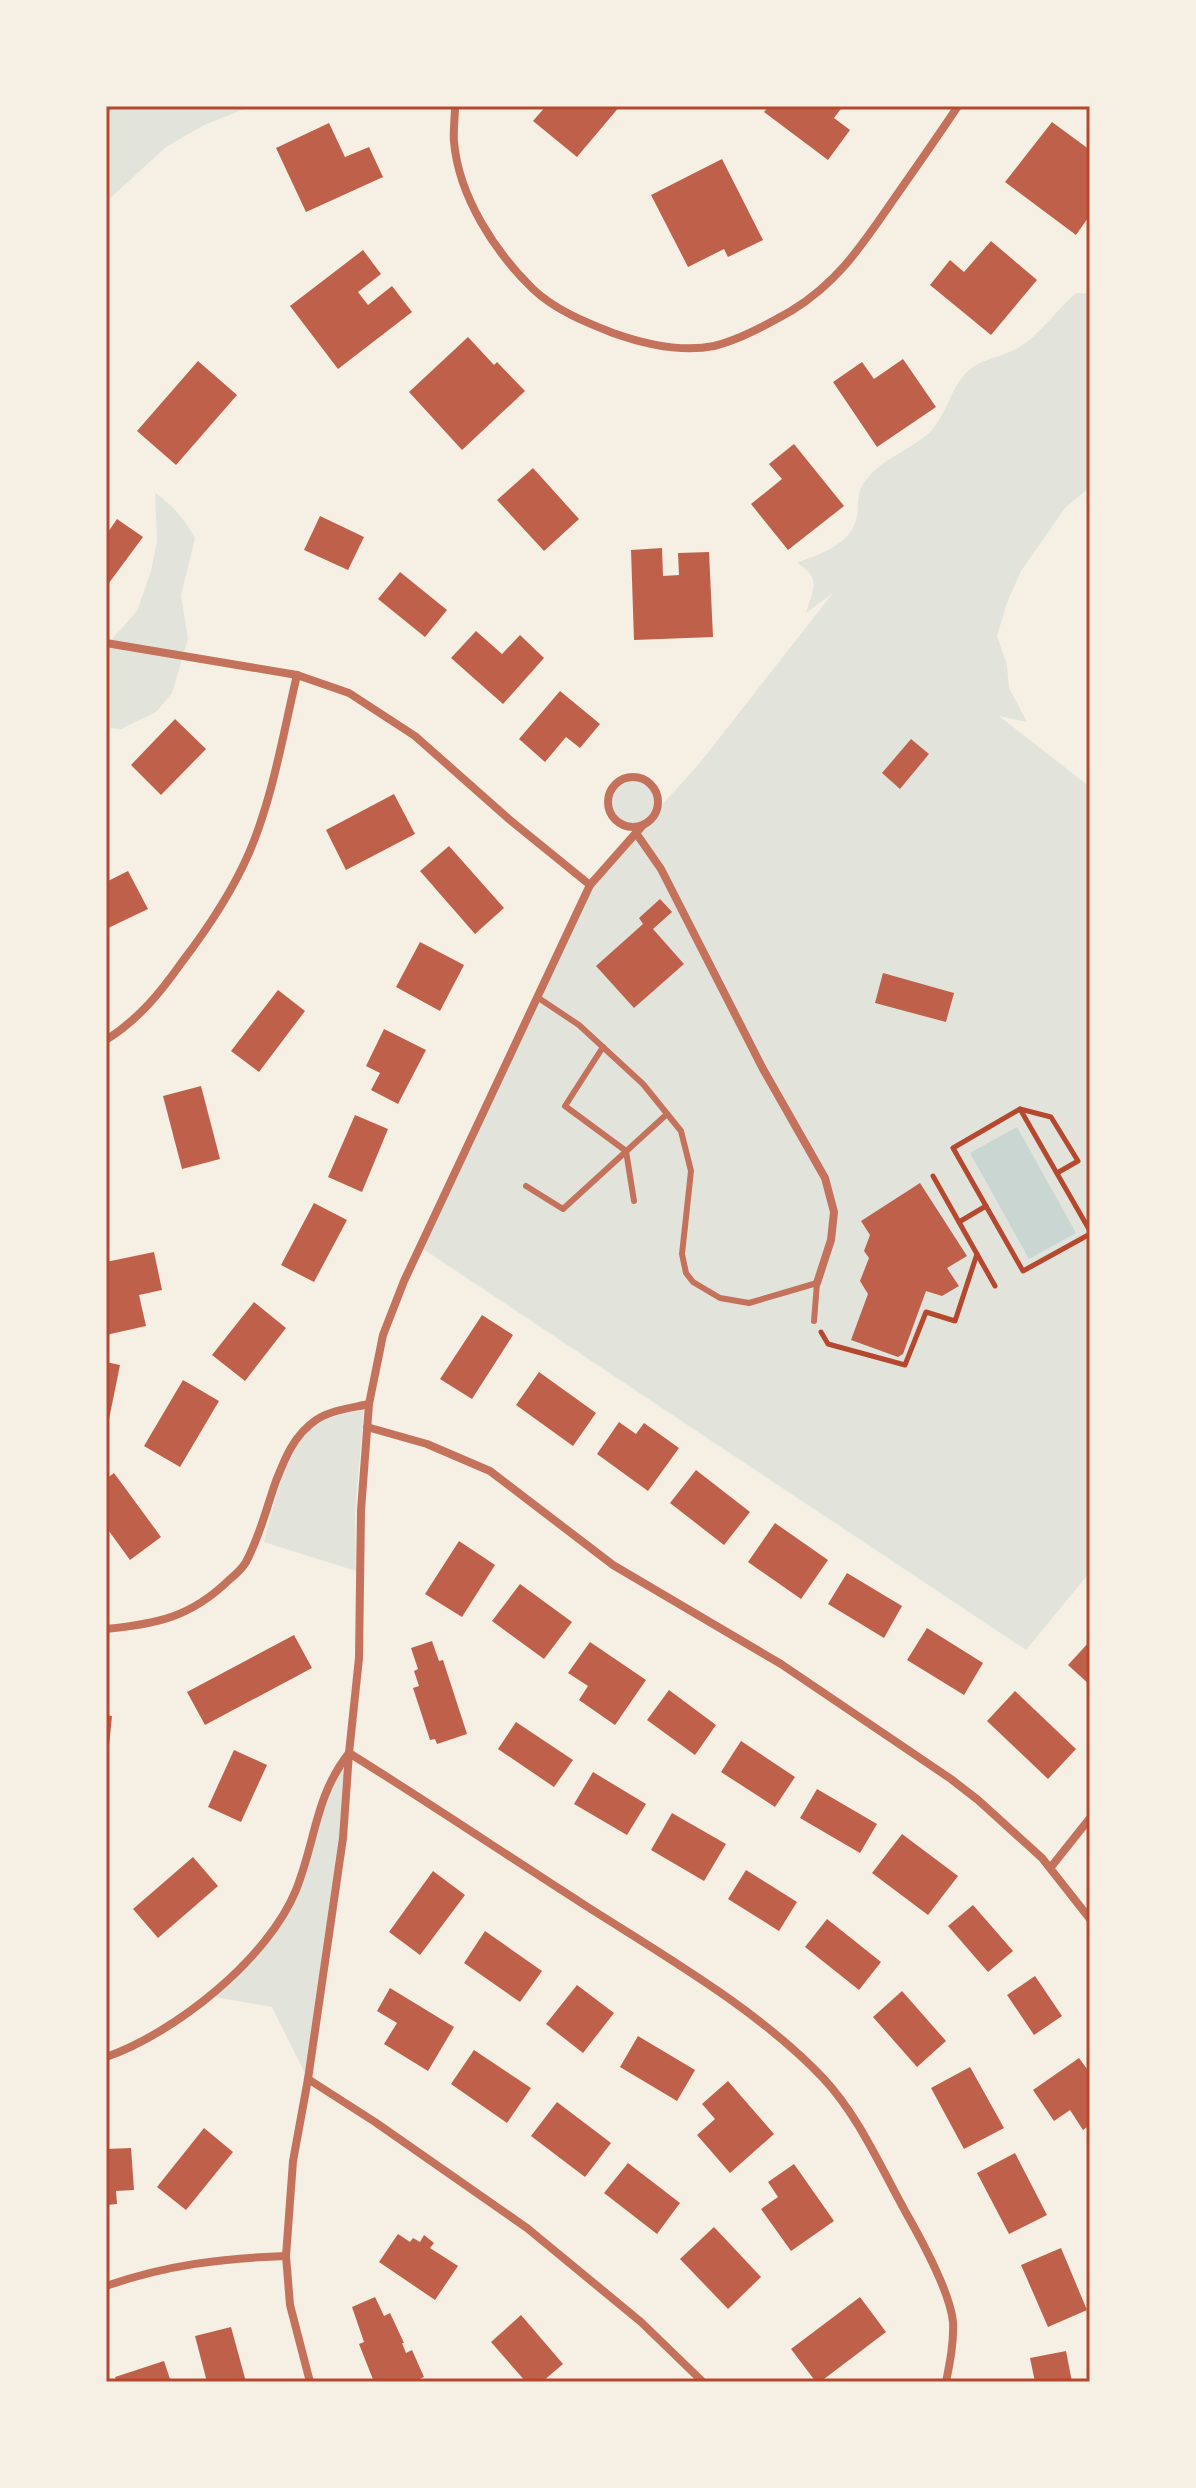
<svg xmlns="http://www.w3.org/2000/svg" width="1196" height="2488" font-family="Jost,sans-serif">
  <style>
    .green { fill: #e2e4dc }
    .water { fill: #c9d6d2 }
    .building { fill: #bf614a }
    .lines { fill: none; stroke-linecap: round; stroke-linejoin: round }
    .path { stroke: #b5482f; stroke-width: 5 }
    .service { stroke: #c5725c; stroke-width: 6 }
    .minor { stroke: #c5725c; stroke-width: 8 }
    .neatline { fill: none; stroke: #b5482f; stroke-width: 3 }
  </style>
  <rect width="100%" height="100%" fill="#f6efe4"/>
  <g class="green">
    <polygon points="106,106 252,106 204,125 166,147 106,202"/>
    <path d="M 1076,293 L 1090,294 L 1090,487 L 1065,508 L 1021,571 L 1007,603 L 997,636 L 1007,665 L 1009,688 L 1027,722 L 999,716 L 1090,787 L 1090,1572 L 1026,1650 L 420,1247 L 590,885 L 642,825 C 631,827 621,826 613,817 C 587,782 659,752 658,809 L 699,764 L 833,593 L 806,613 C 813,589 822,578 797,563 C 819,554 852,545 857,516 C 859,503 856,493 865,481 C 880,460 910,450 929,433 C 947,415 950,388 968,371 C 982,358 1003,357 1018,348 C 1039,336 1058,308 1076,293 Z"/>
    <path d="M 155,493 C 173,505 184,519 195,538 L 181,595 L 188,639 L 172,693 L 156,712 L 121,729 L 106,728 L 106,646 L 137,611 L 151,571 L 157,541 Z"/>
    <path d="M 364,1409 L 355,1514 L 356,1571 L 264,1542 C 275,1504 285,1442 322,1421 C 334,1415 351,1413 364,1409 Z"/>
    <polygon points="349,1753 346,1805 308,2079 272,2007 209,1996 244,1966 295,1891 323,1794"/>
  </g>
  <polygon class="water" points="1017,1127 1076,1233 1029,1259 970,1153"/>
  <g class="building">
    <polygon points="546,106 620,106 577,157 533,121"/>
    <polygon points="769,106 843,106 834,118 850,130 828,160 764,112"/>
    <polygon points="1052,122 1090,150 1090,215 1076,235 1005,182"/>
    <polygon points="329,123 345,157 369,147 383,177 306,212 276,148"/>
    <polygon points="722,159 763,240 728,257 724,249 688,267 651,195"/>
    <polygon points="991,241 1037,280 991,335 930,285 950,260 964,272"/>
    <polygon points="363,250 381,274 358,292 368,305 392,286 412,312 338,369 290,306"/>
    <polygon points="468,337 494,365 497,362 525,391 462,450 409,392"/>
    <polygon points="903,359 936,407 877,447 833,382 862,362 874,379"/>
    <polygon points="198,361 237,395 176,465 137,431"/>
    <polygon points="794,444 844,506 788,550 751,504 782,479 769,464"/>
    <polygon points="533,468 579,519 544,551 497,500"/>
    <polygon points="320,516 364,537 348,570 304,550"/>
    <polygon points="117,519 143,537 106,587 106,535"/>
    <polygon points="662,548 663,576 679,575 678,553 709,552 713,637 634,640 631,550"/>
    <polygon points="400,572 447,610 425,637 378,599"/>
    <polygon points="476,631 502,654 520,635 544,658 503,704 451,658"/>
    <polygon points="560,691 600,724 580,748 566,737 545,762 519,739"/>
    <polygon points="175,719 206,749 161,795 131,765"/>
    <polygon points="911,739 929,754 900,789 882,773"/>
    <polygon points="394,794 415,834 346,870 326,830"/>
    <polygon points="449,846 504,908 475,934 420,871"/>
    <polygon points="128,871 148,909 106,929 106,882"/>
    <polygon points="660,899 672,912 653,929 684,964 634,1008 596,966 643,924 639,918"/>
    <polygon points="420,942 464,965 440,1011 396,987"/>
    <polygon points="883,973 954,993 946,1022 875,1003"/>
    <polygon points="278,990 305,1011 259,1072 231,1051"/>
    <polygon points="384,1029 426,1050 398,1104 371,1090 380,1073 366,1066"/>
    <polygon points="201,1086 220,1159 182,1169 163,1096"/>
    <polygon points="355,1115 388,1129 362,1192 328,1177"/>
    <polygon points="920,1183 967,1256 947,1268 959,1286 942,1296 926,1291 903,1354 898,1357 851,1340 868,1294 860,1281 869,1258 864,1251 870,1235 861,1221"/>
    <polygon points="314,1203 347,1220 314,1282 281,1265"/>
    <polygon points="154,1252 162,1290 139,1295 146,1326 106,1335 106,1262"/>
    <polygon points="254,1302 286,1328 245,1381 212,1355"/>
    <polygon points="482,1315 513,1335 472,1399 440,1379"/>
    <polygon points="106,1362 120,1365 107,1429 106,1429"/>
    <polygon points="539,1372 596,1413 573,1446 516,1405"/>
    <polygon points="183,1380 219,1401 180,1467 144,1446"/>
    <polygon points="619,1422 636,1434 644,1423 679,1448 648,1491 597,1454"/>
    <polygon points="696,1470 750,1512 724,1545 670,1503"/>
    <polygon points="114,1473 161,1537 130,1560 106,1527 106,1479"/>
    <polygon points="775,1523 828,1560 801,1599 748,1562"/>
    <polygon points="459,1541 495,1565 462,1617 425,1594"/>
    <polygon points="847,1573 902,1606 884,1638 828,1604"/>
    <polygon points="520,1584 572,1622 544,1659 492,1621"/>
    <polygon points="927,1628 983,1663 964,1695 907,1660"/>
    <polygon points="294,1635 312,1668 205,1725 187,1692"/>
    <polygon points="432,1641 439,1661 443,1660 467,1734 437,1744 435,1739 430,1740 413,1688 419,1686 414,1671 418,1669 411,1648"/>
    <polygon points="1090,1641 1090,1685 1068,1665"/>
    <polygon points="590,1642 646,1680 615,1725 579,1700 588,1686 568,1673"/>
    <polygon points="669,1690 716,1725 695,1755 647,1720"/>
    <polygon points="1015,1691 1076,1749 1048,1779 987,1721"/>
    <polygon points="106,1715 112,1716 108,1756 106,1756"/>
    <polygon points="516,1722 573,1760 554,1787 498,1749"/>
    <polygon points="741,1741 795,1777 775,1807 721,1772"/>
    <polygon points="234,1750 267,1765 241,1822 208,1807"/>
    <polygon points="593,1772 646,1804 627,1835 574,1804"/>
    <polygon points="817,1789 877,1824 860,1853 800,1818"/>
    <polygon points="672,1813 726,1844 704,1881 651,1850"/>
    <polygon points="902,1834 958,1876 928,1915 872,1873"/>
    <polygon points="193,1857 218,1886 158,1938 133,1909"/>
    <polygon points="746,1870 797,1902 779,1931 728,1899"/>
    <polygon points="433,1871 465,1895 420,1955 389,1932"/>
    <polygon points="973,1905 1013,1951 988,1972 948,1926"/>
    <polygon points="827,1919 881,1962 859,1990 805,1947"/>
    <polygon points="485,1931 542,1971 520,2002 464,1963"/>
    <polygon points="1035,1976 1062,2016 1034,2035 1007,1995"/>
    <polygon points="577,1985 614,2013 583,2053 546,2024"/>
    <polygon points="390,1988 454,2027 428,2071 384,2044 397,2023 377,2011"/>
    <polygon points="902,1991 946,2041 917,2067 873,2017"/>
    <polygon points="638,2036 695,2070 677,2101 620,2067"/>
    <polygon points="474,2050 531,2088 507,2123 451,2084"/>
    <polygon points="1079,2058 1090,2073 1090,2125 1083,2130 1070,2110 1054,2121 1033,2090"/>
    <polygon points="970,2067 1004,2128 964,2149 931,2088"/>
    <polygon points="728,2081 774,2134 730,2173 697,2135 715,2119 702,2104"/>
    <polygon points="557,2102 611,2143 585,2177 531,2136"/>
    <polygon points="204,2128 233,2152 186,2210 157,2187"/>
    <polygon points="131,2148 134,2190 116,2191 117,2204 106,2205 106,2149"/>
    <polygon points="1015,2153 1047,2215 1009,2234 977,2173"/>
    <polygon points="628,2163 680,2203 657,2234 604,2193"/>
    <polygon points="794,2164 834,2221 791,2251 761,2209 778,2197 768,2182"/>
    <polygon points="714,2227 761,2277 728,2309 680,2259"/>
    <polygon points="398,2234 410,2242 413,2238 420,2242 424,2235 434,2243 430,2248 458,2266 435,2300 379,2262"/>
    <polygon points="1061,2248 1087,2310 1048,2327 1021,2265"/>
    <polygon points="375,2297 384,2316 390,2313 404,2343 402,2343 406,2353 412,2350 424,2377 413,2382 374,2382 359,2344 364,2342 352,2307"/>
    <polygon points="860,2297 886,2332 820,2382 816,2382 791,2349"/>
    <polygon points="521,2315 563,2364 542,2382 526,2382 491,2342"/>
    <polygon points="231,2327 246,2382 207,2382 195,2336"/>
    <polygon points="1066,2351 1072,2382 1035,2382 1030,2358"/>
    <polygon points="164,2361 171,2382 117,2382 115,2377"/>
  </g>
  <g class="lines">
    <g class="path">
      <polyline points="1020,1109 1051,1117 1078,1161 1057,1173"/>
      <polyline points="933,1176 995,1286"/>
      <polyline points="959,1222 986,1206"/>
      <polyline points="1090,1231 1020,1109 953,1148 1023,1271 1090,1234"/>
      <polyline points="821,1332 828,1344 905,1365 926,1312 955,1321 977,1254"/>
    </g>
    <g class="service">
      <polyline points="537,997 579,1025 643,1084 681,1131 691,1171 682,1254 686,1273 693,1282 720,1298 749,1303 817,1283 814,1321"/>
      <polyline points="603,1047 565,1106 626,1151 634,1201"/>
      <polyline points="526,1186 563,1209 667,1114"/>
    </g>
    <g class="minor">
      <path d="M 455,106 C 455,118 453,131 454,142 C 459,197 495,252 533,289 C 555,310 585,322 613,333 C 644,344 680,353 714,346 C 739,340 768,324 791,311 C 840,281 864,242 896,196 C 917,166 938,136 958,106"/>
      <polyline points="106,643 297,675 349,693 415,736 510,820 590,885"/>
      <circle cx="633" cy="802" r="25"/>
      <polyline points="636,833 661,869 763,1069 825,1178 834,1212 831,1240 817,1283"/>
      <path d="M 106,1040 C 139,1019 160,993 182,962 C 208,928 232,892 249,853 C 273,797 283,734 297,675"/>
      <polyline points="367,1427 427,1444 490,1471 613,1565 781,1664 951,1779 978,1800 1042,1858 1090,1919"/>
      <path d="M 106,1629 C 157,1624 191,1617 229,1580 C 235,1575 242,1569 246,1562 C 260,1536 266,1509 276,1481 C 285,1458 294,1435 316,1420 C 331,1410 351,1408 369,1404"/>
      <polyline points="1051,1867 1090,1818"/>
      <path d="M 106,2057 C 175,2033 268,1959 296,1890 C 316,1840 315,1796 349,1753 C 428,1802 505,1854 583,1904 C 661,1954 759,2010 823,2078 C 858,2115 880,2166 905,2211 C 921,2239 950,2291 953,2322 C 954,2342 950,2362 946,2382"/>
      <polyline points="308,2079 375,2122 527,2228 641,2322 703,2382"/>
      <path d="M 106,2286 C 166,2265 223,2258 286,2256"/>
      <polyline points="310,2382 290,2305 286,2256 293,2161 308,2079 343,1838 349,1753 359,1658 361,1510 369,1404 383,1335 404,1281 590,885 643,825"/>
    </g>
  </g>
  <rect width="1196" height="2488" fill="none" stroke="#f6efe4" stroke-width="216"/>
  <rect x="108" y="108" width="980" height="2272" class="neatline"/>
</svg>
